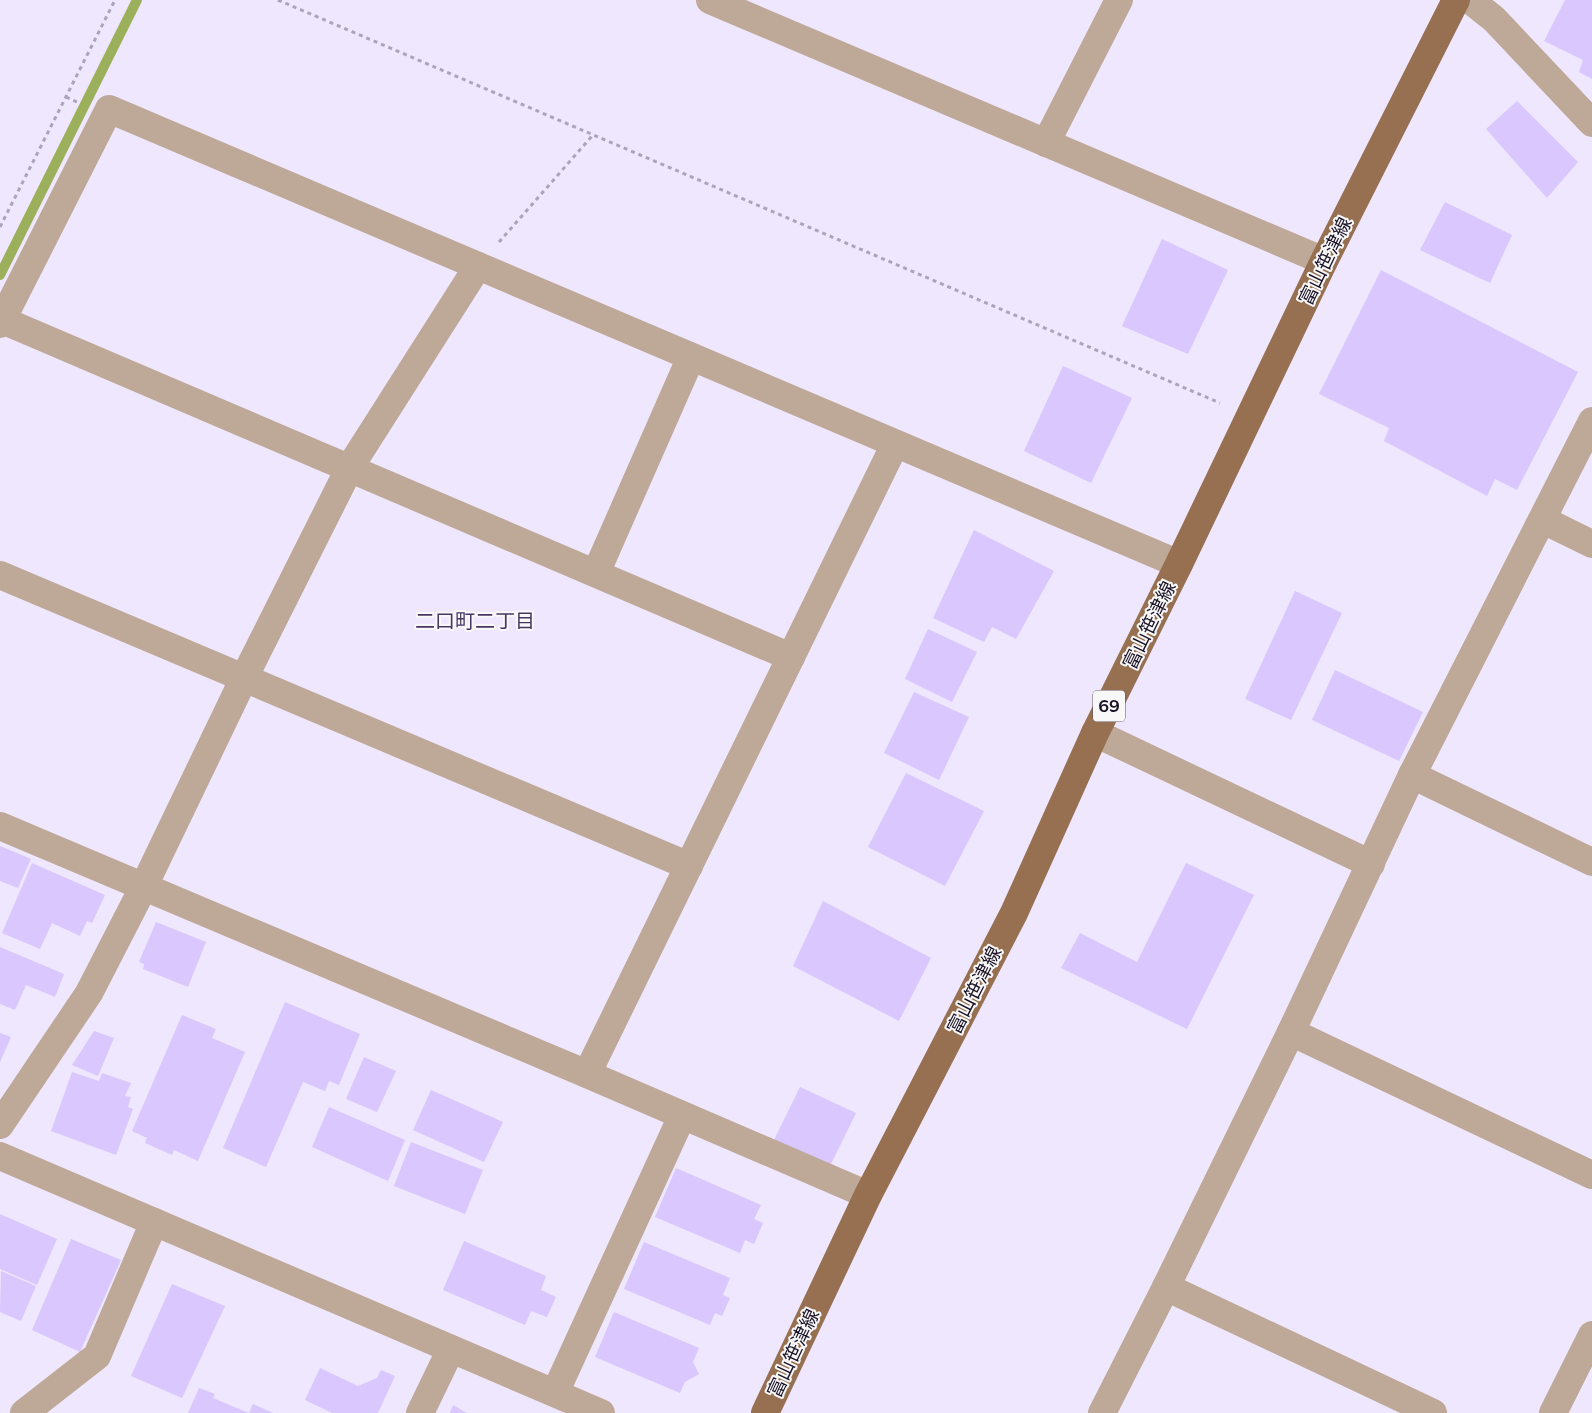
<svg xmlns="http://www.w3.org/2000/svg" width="1592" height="1413" font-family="Mulish,'Noto Sans JP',sans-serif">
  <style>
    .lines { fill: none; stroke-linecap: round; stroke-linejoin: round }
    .stream { stroke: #9cb05c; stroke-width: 10 }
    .building { fill: #d9c7fe }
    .path { stroke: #aca5ba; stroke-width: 3; stroke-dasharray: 4 4; stroke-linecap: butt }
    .minor { stroke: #bea897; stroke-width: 28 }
    .tertiary { stroke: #bea897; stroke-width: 28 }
    .primary { stroke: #967050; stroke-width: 28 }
    .labels { text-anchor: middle; stroke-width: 4; stroke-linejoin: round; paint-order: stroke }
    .shield { fill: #f8f8f8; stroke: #5d5765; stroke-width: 1 }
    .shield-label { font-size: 18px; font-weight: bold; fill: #1a1226 }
    .street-label { font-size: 19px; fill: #1a1226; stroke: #f8f8f8 }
    .neighbourhood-label { font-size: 20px; fill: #473663; stroke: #f8f8f8 }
  </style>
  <rect width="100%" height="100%" fill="#eee7fd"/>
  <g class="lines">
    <polyline class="stream" points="0,275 137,0"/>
  </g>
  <g class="building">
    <polygon points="1565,0 1592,0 1592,79 1579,72 1583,60 1544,41"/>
    <polygon points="1517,101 1578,162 1547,198 1486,129"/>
    <polygon points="1445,202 1512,235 1490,283 1420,250"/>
    <polygon points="1162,239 1228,270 1188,354 1122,326"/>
    <polygon points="1381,270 1578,372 1517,490 1495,479 1487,496 1384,441 1389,428 1319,394"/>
    <polygon points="1063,366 1132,398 1091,483 1024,451"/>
    <polygon points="974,530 1054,571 1016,639 992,627 984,642 933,618"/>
    <polygon points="1295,591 1342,613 1291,720 1245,699"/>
    <polygon points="928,629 977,652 952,702 905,679"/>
    <polygon points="1335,670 1423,712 1399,761 1312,720"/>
    <polygon points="914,692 969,717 939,780 884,753"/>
    <polygon points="906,773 984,811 945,886 868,847"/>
    <polygon points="0,846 31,859 18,888 0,881"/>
    <polygon points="32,863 105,895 92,923 87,921 80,936 52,923 40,949 2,933"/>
    <polygon points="1186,863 1254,895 1187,1029 1061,968 1080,933 1137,962"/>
    <polygon points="823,901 931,958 899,1021 793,966"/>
    <polygon points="156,922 206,942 188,987 143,969 144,964 139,962"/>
    <polygon points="0,947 64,974 55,997 26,985 15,1010 0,1004"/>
    <polygon points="285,1002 360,1034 339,1085 329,1081 325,1091 303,1082 266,1167 223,1148"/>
    <polygon points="182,1015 216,1029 212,1038 245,1052 198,1161 174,1150 172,1155 145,1143 147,1138 132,1131"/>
    <polygon points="94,1031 114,1038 98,1076 72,1065"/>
    <polygon points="0,1033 11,1037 0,1062"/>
    <polygon points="364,1057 396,1071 377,1112 346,1099"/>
    <polygon points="72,1072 99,1081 102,1073 131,1083 125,1096 131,1097 128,1107 133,1109 116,1155 51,1131"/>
    <polygon points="800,1087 856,1113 830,1166 774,1140"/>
    <polygon points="431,1090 503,1122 484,1162 413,1130"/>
    <polygon points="329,1107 405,1140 388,1181 312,1147"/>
    <polygon points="411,1142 483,1170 465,1214 394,1186"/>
    <polygon points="676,1168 761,1205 754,1219 763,1223 754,1244 745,1240 740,1253 655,1217"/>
    <polygon points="0,1214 57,1239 37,1285 0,1269"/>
    <polygon points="71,1239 121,1260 80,1352 32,1330"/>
    <polygon points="464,1241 546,1276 541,1290 556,1297 547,1317 531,1311 525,1325 443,1290"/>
    <polygon points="644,1242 730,1278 723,1295 730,1298 722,1316 715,1313 710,1325 624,1289"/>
    <polygon points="1,1271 36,1286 21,1321 0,1312"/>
    <polygon points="172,1284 225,1306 182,1398 131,1376"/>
    <polygon points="614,1312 699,1348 693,1362 699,1374 685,1382 680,1393 595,1357"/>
    <polygon points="320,1368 358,1386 377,1378 381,1370 395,1376 378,1413 332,1413 305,1400"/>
    <polygon points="199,1388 215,1394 213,1398 249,1413 253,1404 273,1413 188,1413"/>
    <polygon points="453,1405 467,1413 450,1413"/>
  </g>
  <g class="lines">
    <g class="path">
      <polyline points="278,0 1220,403"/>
      <polyline points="66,97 77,102"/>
      <polyline points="0,227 115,0"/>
      <polyline points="499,242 593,135"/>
    </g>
    <g class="minor">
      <polyline points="710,0 1324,261"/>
      <polyline points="1470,0 1494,19 1592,123"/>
      <polyline points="1046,143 1119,0"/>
      <polyline points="2,320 791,657"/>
      <polyline points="0,324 109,109 1179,564"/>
      <polyline points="1543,520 1592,544"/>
      <polyline points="596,573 691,357"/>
      <polyline points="0,575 689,866"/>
      <polyline points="1095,733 1371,864"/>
      <polyline points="1412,775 1592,862"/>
      <polyline points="0,826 587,1074 868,1195"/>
      <polyline points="1291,1032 1592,1175"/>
      <polyline points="587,1074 895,444"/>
      <polyline points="0,1125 89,993 143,888 244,678 350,467 478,266"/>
      <polyline points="1166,1287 1433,1413"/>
      <polyline points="555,1393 682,1116"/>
      <polyline points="24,1413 97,1356 154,1222"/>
      <polyline points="420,1413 451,1349"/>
      <polyline points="1102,1413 1166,1287 1291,1032 1412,775 1592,421"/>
      <polyline points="1553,1413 1592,1335"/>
    </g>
    <polyline class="tertiary" points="0,1156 601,1413"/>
    <polyline class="primary" points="765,1413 868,1195 1014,913 1095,733 1179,564 1324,261 1456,0"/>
  </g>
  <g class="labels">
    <rect class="shield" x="1093" y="690.5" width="32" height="31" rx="4"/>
    <g class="shield-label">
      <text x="1109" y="712">69</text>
    </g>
    <g class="street-label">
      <text transform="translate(1325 261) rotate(-64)" y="7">富山笹津線</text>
      <text transform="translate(1149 625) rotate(-64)" y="7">富山笹津線</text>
      <text transform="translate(974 990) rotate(-63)" y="7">富山笹津線</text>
      <text transform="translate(793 1353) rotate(-65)" y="7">富山笹津線</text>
    </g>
    <g class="neighbourhood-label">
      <text x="475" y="628">二口町二丁目</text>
    </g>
  </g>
</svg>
